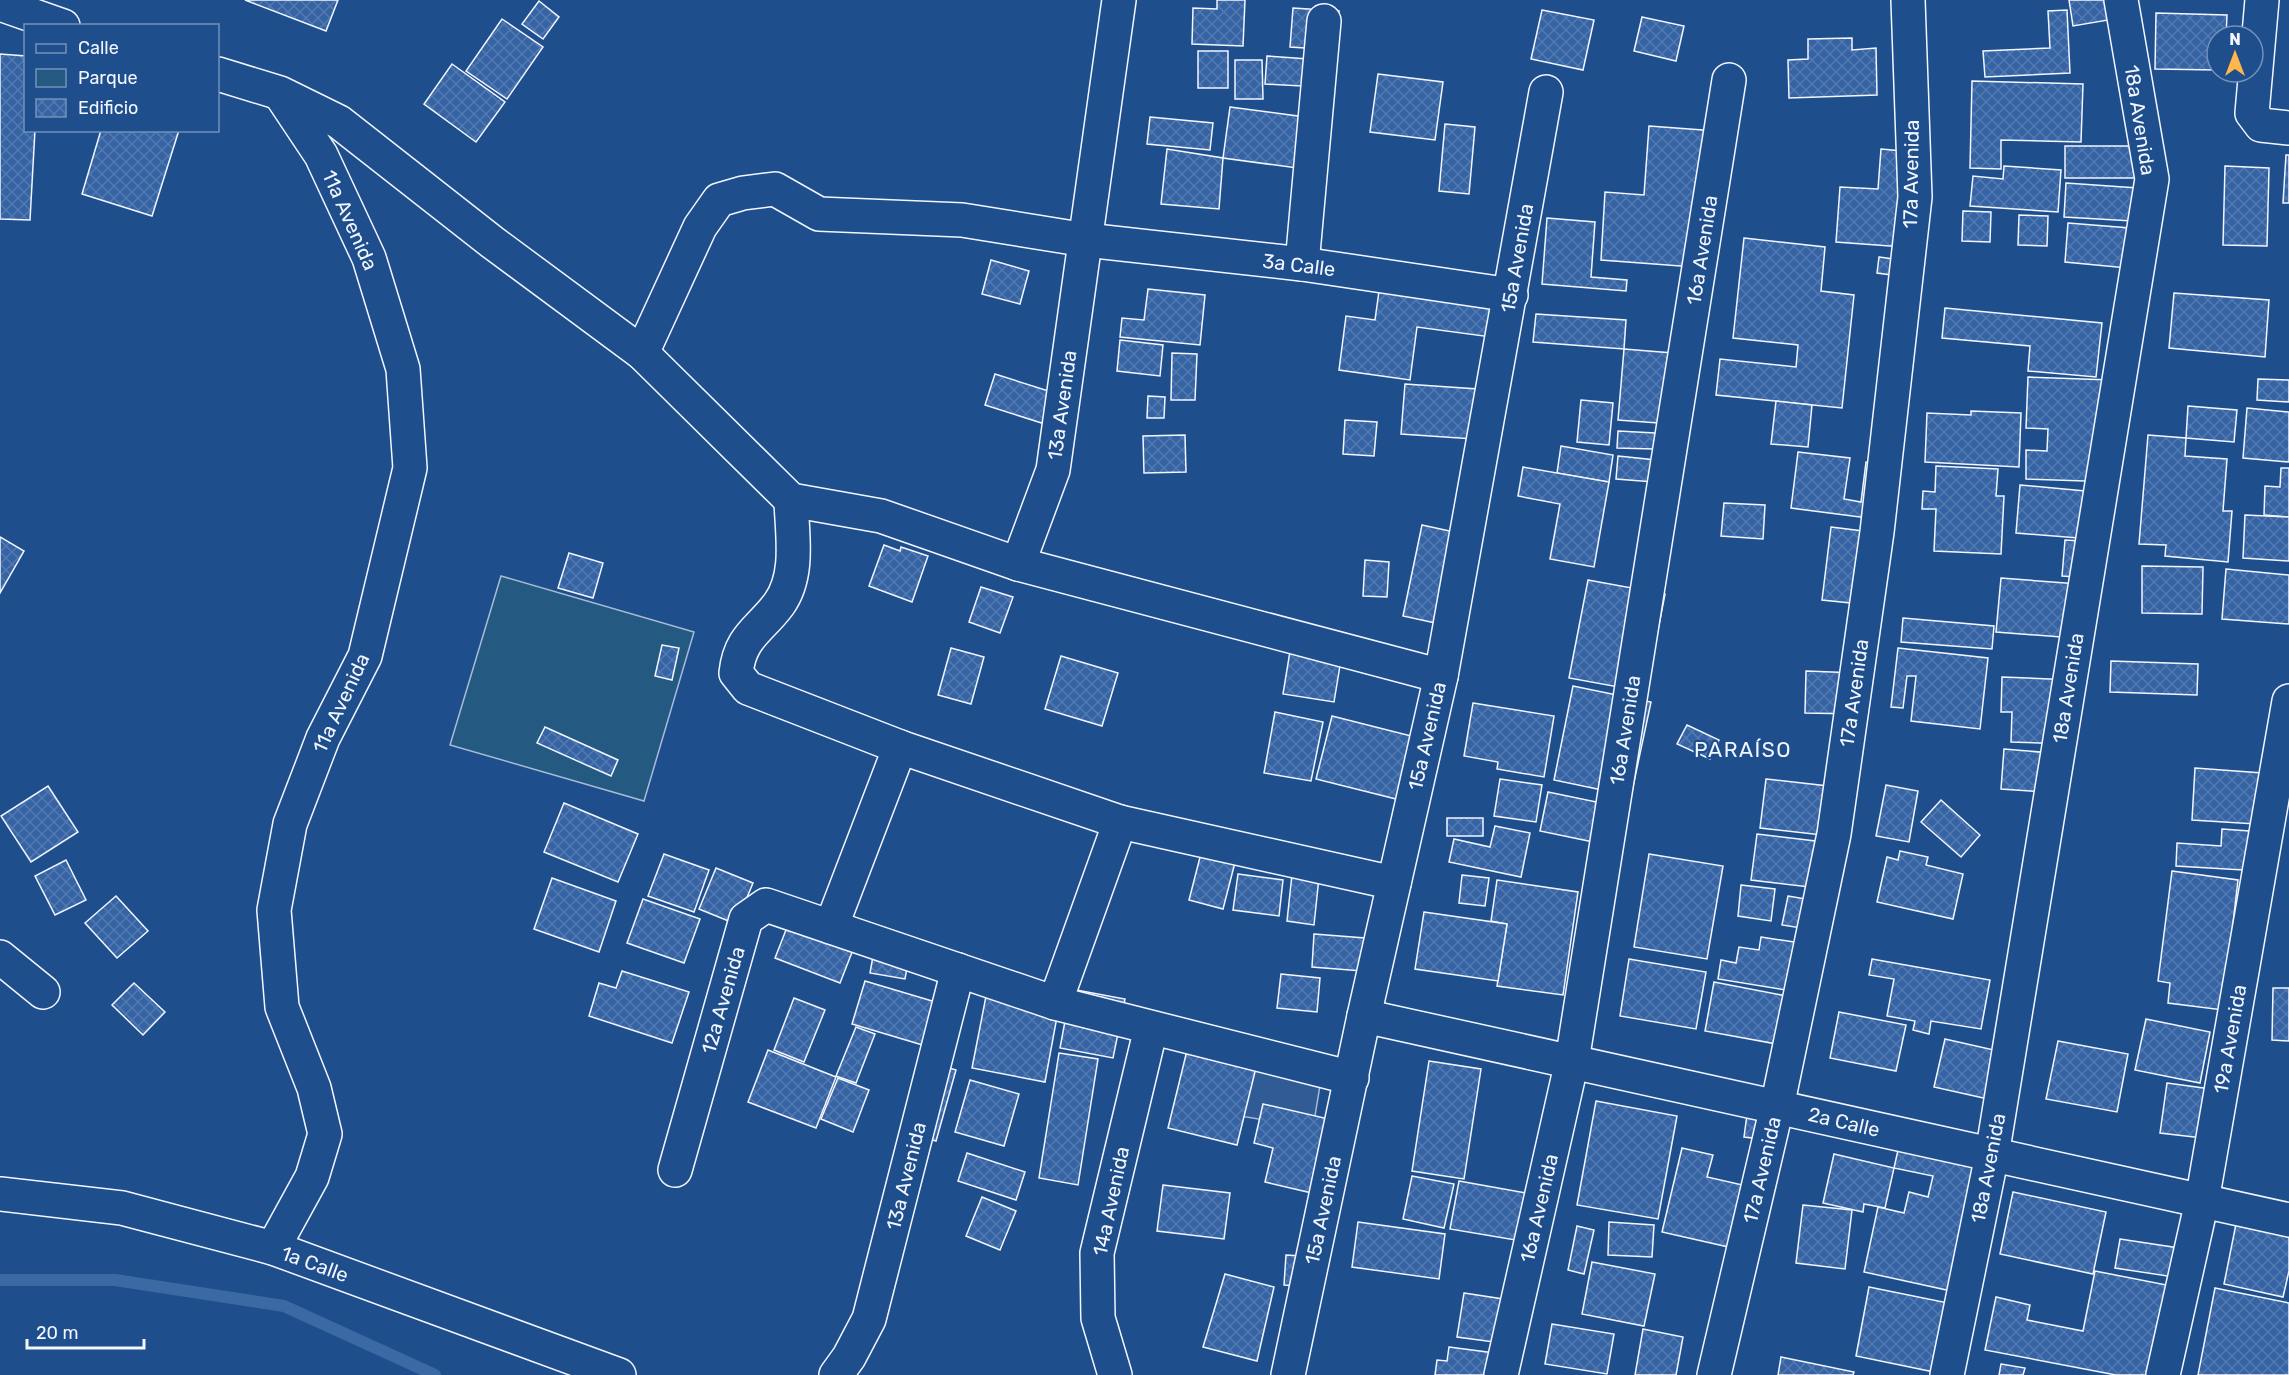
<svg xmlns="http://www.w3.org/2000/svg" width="2289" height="1375" font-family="Rubik,sans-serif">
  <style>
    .park { fill: #245a82; stroke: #a8bbd7; stroke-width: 1.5 }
    .parking { fill: #305b95; stroke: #a8bbd7; stroke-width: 1.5 }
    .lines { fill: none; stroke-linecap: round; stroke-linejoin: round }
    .stream { stroke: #3b69a3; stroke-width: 12 }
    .building { fill: url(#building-cross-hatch); stroke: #f2f6ff; stroke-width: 1.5 }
    .street-casing { stroke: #f2f6ff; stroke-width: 36 }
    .street { stroke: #1f4e8c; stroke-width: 33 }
    .labels { text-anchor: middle; stroke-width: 4.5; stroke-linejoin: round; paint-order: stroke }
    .street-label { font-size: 20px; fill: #f2f6ff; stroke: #1f4e8c }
    .neighbourhood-label { font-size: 21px; letter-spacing: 1.5px; fill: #f2f6ff; stroke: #1f4e8c }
  </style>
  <defs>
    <pattern id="building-cross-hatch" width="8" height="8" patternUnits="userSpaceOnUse" patternTransform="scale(1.5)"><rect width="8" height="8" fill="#3563a3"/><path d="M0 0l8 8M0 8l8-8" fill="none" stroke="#537ab1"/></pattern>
  </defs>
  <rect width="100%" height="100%" fill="#1f4e8c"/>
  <polygon class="park" points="501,576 694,632 644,801 450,745"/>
  <polygon class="parking" points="1232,1058 1322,1073 1313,1128 1222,1113"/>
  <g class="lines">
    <polyline class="stream" points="0,1280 115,1280 284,1306 435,1375"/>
  </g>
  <g class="building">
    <polygon points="245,0 338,0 326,31"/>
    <polygon points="1217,0 1245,0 1243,46 1192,44 1193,8 1217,9"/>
    <polygon points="2069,0 2130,0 2132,16 2073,26"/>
    <polygon points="539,1 559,17 543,39 522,24"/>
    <polygon points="1293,8 1339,11 1335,50 1290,47"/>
    <polygon points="1542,10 1594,20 1583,70 1531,59"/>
    <polygon points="2067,10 2070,73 1985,77 1983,51 2050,48 2048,11"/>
    <polygon points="2156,13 2227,15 2226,36 2217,36 2217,70 2155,69"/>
    <polygon points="1642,17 1684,26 1676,61 1634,51"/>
    <polygon points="502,19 543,47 507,99 466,71"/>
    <polygon points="1852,38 1852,50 1876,48 1877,95 1789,98 1788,60 1808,59 1808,39"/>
    <rect x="1198" y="51" width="30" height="37"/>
    <polygon points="0,54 26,56 26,130 35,130 30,220 0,219"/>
    <polygon points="1267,56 1322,60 1320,87 1265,84"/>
    <polygon points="1235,60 1262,60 1263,99 1235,99"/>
    <polygon points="452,64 505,102 476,142 424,104"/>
    <polygon points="1378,74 1443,82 1435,140 1370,132"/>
    <polygon points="1972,81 2083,84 2081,142 2001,140 2001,169 1970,168"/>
    <polygon points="1230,107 1305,117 1297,168 1223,158"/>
    <polygon points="1150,117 1213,123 1210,150 1147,144"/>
    <polygon points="1445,124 1475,127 1469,194 1439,191"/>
    <polygon points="1649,126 1716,131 1707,268 1601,260 1605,192 1644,195"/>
    <polygon points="101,130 179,130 152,216 82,194"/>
    <rect x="2065" y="146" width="95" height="32"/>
    <polygon points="1167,149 1223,158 1219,209 1161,204"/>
    <polygon points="1881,149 1924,153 1917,248 1836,242 1840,187 1878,189"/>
    <polygon points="2286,155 2289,155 2289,203 2283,203"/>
    <polygon points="2004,166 2061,170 2058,212 1970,206 1973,176 2003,179"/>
    <polygon points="2225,166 2269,168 2267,246 2223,245"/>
    <polygon points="2066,183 2152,189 2150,222 2064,217"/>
    <polygon points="1963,211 1991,212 1990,242 1962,241"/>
    <polygon points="2019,215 2048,216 2047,246 2018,245"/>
    <polygon points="1547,218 1595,222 1591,277 1627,280 1626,291 1542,284"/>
    <polygon points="2068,223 2130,228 2127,268 2065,262"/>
    <polygon points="1744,238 1825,247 1821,291 1854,295 1842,408 1716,395 1720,359 1796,367 1798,345 1733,338"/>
    <polygon points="1879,257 1908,261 1906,277 1877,273"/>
    <polygon points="991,260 1029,271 1020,304 982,294"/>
    <polygon points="1498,284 1491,337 1417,327 1410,380 1339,370 1346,316 1375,320 1379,291"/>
    <polygon points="1148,289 1205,295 1200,345 1120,337 1122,318 1144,320"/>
    <polygon points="2174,293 2269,300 2265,357 2169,348"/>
    <polygon points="1945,308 2102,323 2096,377 2028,371 2030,346 1942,338"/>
    <polygon points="1536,314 1626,320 1624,349 1533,342"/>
    <polygon points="1120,340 1163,345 1160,376 1117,371"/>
    <polygon points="1624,349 1685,354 1672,424 1618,420"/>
    <polygon points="1172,353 1197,354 1195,400 1171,400"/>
    <polygon points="995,374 1061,395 1051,426 985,405"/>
    <polygon points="2028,377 2111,380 2115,482 2026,479 2026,450 2047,451 2048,429 2026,428"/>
    <polygon points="2258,379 2289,380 2289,402 2257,400"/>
    <polygon points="1405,384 1478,389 1474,439 1401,434"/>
    <polygon points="1148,396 1165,397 1164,418 1147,418"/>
    <polygon points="1581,400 1613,403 1609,445 1577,442"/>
    <polygon points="1776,401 1812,405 1808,447 1771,444"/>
    <polygon points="2188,406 2237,410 2234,442 2186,438"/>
    <polygon points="2247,408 2289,412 2289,462 2243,458"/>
    <polygon points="1971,411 2021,413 2019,467 1925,462 1927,413 1971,415"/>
    <polygon points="1345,420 1377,422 1374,456 1343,454"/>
    <polygon points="1618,431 1655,433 1654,449 1617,448"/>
    <polygon points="1185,435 1186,472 1144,473 1143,436"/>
    <polygon points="2148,435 2186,438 2185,456 2227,459 2223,511 2232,511 2228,562 2165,556 2166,545 2139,544"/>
    <polygon points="1561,446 1613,455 1609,482 1557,473"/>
    <polygon points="1798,452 1850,458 1844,499 1861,502 1866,462 1890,465 1883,520 1791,508"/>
    <polygon points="1618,456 1656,460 1654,482 1616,479"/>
    <polygon points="1936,466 1998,469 1996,496 2004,496 2001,554 1934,551 1936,509 1922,509 1923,491 1935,492"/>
    <polygon points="1523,467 1609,482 1594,567 1550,559 1560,504 1518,496"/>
    <polygon points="2281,468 2289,468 2289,517 2264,515 2265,486 2280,487"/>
    <polygon points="2020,485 2106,493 2103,540 2016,533"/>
    <polygon points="1724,503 1765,505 1763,539 1721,536"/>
    <polygon points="2245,515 2289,517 2289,561 2243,558"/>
    <polygon points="1422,525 1473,536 1454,627 1403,616"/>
    <polygon points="1831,527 1879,533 1870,605 1822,600"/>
    <polygon points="0,537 24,551 0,593"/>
    <polygon points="2065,540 2096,542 2093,578 2062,576"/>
    <polygon points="884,545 900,551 901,547 928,556 912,602 869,586"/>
    <polygon points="569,553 603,563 593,598 558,588"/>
    <polygon points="1365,560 1389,562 1387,597 1363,596"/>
    <polygon points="2142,566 2203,567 2202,614 2142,613"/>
    <polygon points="2226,569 2289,575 2289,624 2222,619"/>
    <polygon points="2001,578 2092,585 2088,639 1996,632"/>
    <polygon points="1588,580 1665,594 1646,692 1569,678"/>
    <polygon points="981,587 1013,597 1000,633 969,622"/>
    <polygon points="1903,618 1994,626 1992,649 1901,642"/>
    <polygon points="1294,627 1345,635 1334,702 1283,694"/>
    <polygon points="662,645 679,648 672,680 655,676"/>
    <polygon points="951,648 984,657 971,704 938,695"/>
    <polygon points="1898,648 1988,658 1980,729 1911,721 1916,676 1907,676 1903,708 1891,707"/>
    <polygon points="1061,656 1118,673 1102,726 1045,709"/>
    <polygon points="2111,661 2198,664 2197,695 2110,692"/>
    <polygon points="1806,671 1857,673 1856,714 1805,713"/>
    <polygon points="2002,677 2073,680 2070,744 2011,742 2012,712 2001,712"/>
    <polygon points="1573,686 1651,702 1631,796 1554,780"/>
    <polygon points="1473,703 1554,716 1544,777 1497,769 1498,762 1464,756"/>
    <polygon points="1275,712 1323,722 1311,781 1264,773"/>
    <polygon points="1332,716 1435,742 1420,805 1316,779"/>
    <polygon points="1687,725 1719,740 1710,759 1677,744"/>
    <polygon points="545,727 618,760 611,776 537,743"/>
    <polygon points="2004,749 2063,754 2060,793 2001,789"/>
    <polygon points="2195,768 2276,774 2272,825 2192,820"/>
    <polygon points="1500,779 1542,785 1536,822 1494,816"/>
    <polygon points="1766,779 1837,787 1831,836 1760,828"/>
    <polygon points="1886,785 1918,791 1909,842 1876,836"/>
    <polygon points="48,786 78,832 31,862 1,816"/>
    <polygon points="1548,792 1616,806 1608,845 1540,831"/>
    <polygon points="1941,800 1980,835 1961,857 1921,822"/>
    <polygon points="564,803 638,834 618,882 544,852"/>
    <rect x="1447" y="818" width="36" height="18"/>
    <polygon points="1495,826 1530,833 1521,877 1449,862 1454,839 1490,847"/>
    <polygon points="2222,829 2263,832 2260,871 2176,866 2177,843 2221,846"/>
    <polygon points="1206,834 1240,843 1223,909 1189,900"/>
    <polygon points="1757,834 1832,843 1826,889 1751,880"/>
    <polygon points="1900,851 1928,857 1926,865 1963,874 1953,919 1877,902 1887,857 1898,860"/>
    <polygon points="664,854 709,870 694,912 648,896"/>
    <polygon points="1649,854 1723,866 1707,959 1634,947"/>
    <polygon points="66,860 86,900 55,915 35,876"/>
    <polygon points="1293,865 1320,868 1314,925 1287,921"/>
    <polygon points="716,868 753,883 736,924 699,909"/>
    <polygon points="2172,871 2238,880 2223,1010 2168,1003 2170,983 2158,981"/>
    <polygon points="1238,874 1283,880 1279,916 1233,910"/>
    <polygon points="1462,875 1489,878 1485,906 1459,903"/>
    <polygon points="552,878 616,901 599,952 534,929"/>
    <polygon points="1497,880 1578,892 1563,995 1497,986 1507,924 1491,921"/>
    <polygon points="1741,885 1775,889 1771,921 1738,916"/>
    <polygon points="116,896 148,931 117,958 85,923"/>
    <polygon points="1788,896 1806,899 1801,928 1782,925"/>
    <polygon points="643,899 700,919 684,963 627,943"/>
    <polygon points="793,912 858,937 840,983 775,958"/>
    <polygon points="1424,912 1507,924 1498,981 1415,969"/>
    <polygon points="1314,934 1365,938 1362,971 1312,967"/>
    <polygon points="1761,937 1800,943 1792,991 1718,979 1721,960 1736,963 1739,947 1759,950"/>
    <polygon points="876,939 911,946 905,979 870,973"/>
    <polygon points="1629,959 1706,972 1696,1029 1620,1016"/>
    <polygon points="1872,959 1990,980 1981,1029 1931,1021 1929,1034 1913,1030 1915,1021 1887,1016 1894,979 1869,975"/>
    <polygon points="622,971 689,992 672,1043 589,1016 599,983 616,988"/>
    <polygon points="1281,974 1320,978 1317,1012 1277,1008"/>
    <polygon points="865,981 949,1006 936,1049 852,1024"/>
    <polygon points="989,981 1061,995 1045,1082 972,1068"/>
    <polygon points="1714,982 1802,999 1793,1047 1705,1031"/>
    <polygon points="134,983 165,1012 143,1035 112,1005"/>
    <polygon points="2273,988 2289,988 2289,1041 2272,1040"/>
    <polygon points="1071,989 1125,999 1113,1058 1060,1048"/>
    <polygon points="794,998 825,1010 804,1062 774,1050"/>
    <polygon points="1839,1012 1906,1025 1896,1071 1830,1058"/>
    <polygon points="2146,1019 2210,1032 2200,1083 2135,1070"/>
    <polygon points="1194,1022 1263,1039 1237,1145 1168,1128"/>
    <polygon points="856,1027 875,1034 856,1083 836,1076"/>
    <polygon points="1945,1039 2016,1055 2006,1103 1934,1087"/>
    <polygon points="2058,1041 2128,1054 2117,1112 2046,1099"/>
    <polygon points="768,1050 836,1077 816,1128 748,1102"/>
    <polygon points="1059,1053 1098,1059 1078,1185 1039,1178"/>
    <polygon points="1429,1061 1481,1069 1464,1179 1412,1171"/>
    <polygon points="928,1062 956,1070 936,1141 909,1133"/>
    <polygon points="838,1078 869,1090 853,1132 821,1119"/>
    <polygon points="970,1080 1019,1094 1004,1146 955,1132"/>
    <polygon points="2167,1083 2218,1090 2211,1139 2160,1133"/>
    <polygon points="1596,1101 1677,1116 1658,1219 1577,1205"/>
    <polygon points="1263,1104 1346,1123 1329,1197 1265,1182 1273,1148 1254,1143"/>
    <polygon points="1748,1107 1773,1110 1769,1140 1744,1137"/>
    <polygon points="1901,1137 1995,1157 1965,1294 1864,1272 1878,1207 1904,1213 1909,1192 1928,1197 1933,1176 1894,1168"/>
    <polygon points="1682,1148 1713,1155 1707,1177 1747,1186 1733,1248 1662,1232"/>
    <polygon points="967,1153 1025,1172 1016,1200 958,1181"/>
    <polygon points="1834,1154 1894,1168 1885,1208 1864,1204 1863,1212 1823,1203"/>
    <polygon points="1412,1176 1454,1184 1444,1228 1403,1219"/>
    <polygon points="1459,1181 1542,1196 1534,1243 1450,1229"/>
    <polygon points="1163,1185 1230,1193 1224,1239 1157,1231"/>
    <polygon points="2013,1192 2106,1212 2093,1274 2000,1254"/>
    <polygon points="982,1197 1016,1211 1000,1250 966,1236"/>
    <polygon points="1803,1205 1852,1210 1845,1269 1796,1263"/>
    <polygon points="2237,1219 2289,1231 2289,1271 2283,1297 2224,1284"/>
    <polygon points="1358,1222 1445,1234 1439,1279 1352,1267"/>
    <polygon points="1609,1222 1654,1225 1652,1257 1608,1255"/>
    <polygon points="1577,1226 1594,1230 1584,1274 1568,1270"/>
    <polygon points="2120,1239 2192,1250 2187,1279 2115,1268"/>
    <polygon points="1286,1255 1317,1257 1315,1287 1284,1285"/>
    <polygon points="1592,1262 1655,1274 1644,1326 1582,1314"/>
    <polygon points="2095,1271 2187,1289 2170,1375 2116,1375 1985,1350 1996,1297 2030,1305 2027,1320 2083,1331"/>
    <polygon points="1225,1274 1274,1287 1257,1361 1203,1347"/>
    <polygon points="1869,1287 1953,1304 1939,1373 1856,1356"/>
    <polygon points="2215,1288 2289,1303 2289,1375 2198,1375"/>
    <polygon points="1464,1293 1516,1301 1509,1344 1457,1337"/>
    <polygon points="1552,1324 1614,1334 1607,1374 1545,1364"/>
    <polygon points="1643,1329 1683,1337 1676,1375 1635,1375"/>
    <polygon points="1449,1347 1502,1354 1500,1375 1435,1375 1437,1360 1447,1361"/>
    <polygon points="1781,1357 1854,1372 1853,1375 1778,1375"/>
    <polygon points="2001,1364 2025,1368 2023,1375 1999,1375"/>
  </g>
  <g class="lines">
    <defs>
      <g id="street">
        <polyline points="2262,0 2252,113 2261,125 2289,128"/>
        <polyline points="0,4 63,26"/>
        <polyline points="218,74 280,93 339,122 492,242 642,353 791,500 881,516 1018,564 1441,676"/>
        <polyline points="1302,264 1324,21"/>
        <polyline points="642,353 700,227 719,200 743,193 775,189 819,214 962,220 1086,240 1302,264 1511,295"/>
        <path d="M 791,500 C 792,534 800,575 779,604 C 760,630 740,636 736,673 L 748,688 L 900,747 L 1120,822 L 1394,883"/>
        <polyline points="1018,564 1053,470 1119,0"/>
        <polyline points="831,927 900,747"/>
        <polyline points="0,957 43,992"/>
        <polyline points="1055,1003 1120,822"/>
        <polyline points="1364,1016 2289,1220"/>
        <polyline points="675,1170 746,919 766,905 1055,1003 1352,1078"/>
        <polyline points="0,1194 122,1208 273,1248 619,1375"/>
        <polyline points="273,1248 312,1177 325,1134 314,1088 282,1007 274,910 290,824 323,738 365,656 410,468 403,369 369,258 321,155 281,95"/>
        <polyline points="836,1375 849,1357 869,1319 958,970"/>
        <polyline points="1115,1375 1098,1318 1097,1253 1151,1028"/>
        <polyline points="1288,1375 1364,1016 1441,676 1546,92"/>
        <polyline points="1501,1375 1572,1061 1729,80"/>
        <polyline points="1714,1375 1777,1107 1834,834 1877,532 1915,197 1908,0"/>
        <polyline points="1947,1375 1992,1155 2152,179 2121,0"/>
        <polyline points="2163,1375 2202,1201 2289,701"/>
      </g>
    </defs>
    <use href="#street" class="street-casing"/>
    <use href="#street" class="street"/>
  </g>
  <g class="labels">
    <g class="street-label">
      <text transform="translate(2140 120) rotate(81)" y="7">18a Avenida</text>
      <text transform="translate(1911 174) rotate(-89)" y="7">17a Avenida</text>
      <text transform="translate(350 220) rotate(66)" y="7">11a Avenida</text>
      <text transform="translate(1702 250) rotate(-81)" y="7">16a Avenida</text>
      <text transform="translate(1517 258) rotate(-80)" y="7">15a Avenida</text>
      <text transform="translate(1299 265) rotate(7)" y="7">3a Calle</text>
      <text transform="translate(1062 405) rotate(-82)" y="7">13a Avenida</text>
      <text transform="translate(2068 688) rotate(-81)" y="7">18a Avenida</text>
      <text transform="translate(1854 693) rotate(-82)" y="7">17a Avenida</text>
      <text transform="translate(341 703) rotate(-65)" y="7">11a Avenida</text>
      <text transform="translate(1625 730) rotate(-81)" y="7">16a Avenida</text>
      <text transform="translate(1427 736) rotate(-77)" y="7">15a Avenida</text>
      <text transform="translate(723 1000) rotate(-74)" y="7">12a Avenida</text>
      <text transform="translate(2230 1039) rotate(-80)" y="7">19a Avenida</text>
      <text transform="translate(1844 1122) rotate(13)" y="7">2a Calle</text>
      <text transform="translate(1988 1168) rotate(-79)" y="7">18a Avenida</text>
      <text transform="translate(1762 1170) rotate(-77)" y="7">17a Avenida</text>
      <text transform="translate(906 1176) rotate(-76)" y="7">13a Avenida</text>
      <text transform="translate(1111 1201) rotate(-78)" y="7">14a Avenida</text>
      <text transform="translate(1539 1208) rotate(-77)" y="7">16a Avenida</text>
      <text transform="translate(1323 1210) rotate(-78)" y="7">15a Avenida</text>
      <text transform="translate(315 1264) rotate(20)" y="7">1a Calle</text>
    </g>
    <g class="neighbourhood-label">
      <text x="1743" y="757">PARAÍSO</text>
    </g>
  </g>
  <rect x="24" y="24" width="195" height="108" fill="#1f4e8c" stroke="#7391ba" stroke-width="1.5"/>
  <rect x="36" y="44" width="30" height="9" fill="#1f4e8c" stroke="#7391ba" stroke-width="1.5"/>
  <text x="78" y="54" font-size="18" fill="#f2f6ff">Calle</text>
  <rect x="36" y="69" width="30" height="18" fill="#245a82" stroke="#7391ba" stroke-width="1.5"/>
  <text x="78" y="84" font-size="18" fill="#f2f6ff">Parque</text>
  <rect x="36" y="99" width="30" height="18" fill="url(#building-cross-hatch)" stroke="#7391ba" stroke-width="1.5"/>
  <text x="78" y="114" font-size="18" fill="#f2f6ff">Edificio</text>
  <g transform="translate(2235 54)"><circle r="28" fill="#1f4e8c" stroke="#7391ba" stroke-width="1.5"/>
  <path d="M0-4.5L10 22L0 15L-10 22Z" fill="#ffb74d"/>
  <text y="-9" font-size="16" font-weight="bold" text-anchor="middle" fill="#f2f6ff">N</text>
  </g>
  <path d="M27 1339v9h117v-9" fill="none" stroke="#f2f6ff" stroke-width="3"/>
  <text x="36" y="1339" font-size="18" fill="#f2f6ff" stroke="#1f4e8c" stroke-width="4.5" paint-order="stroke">20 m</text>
</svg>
